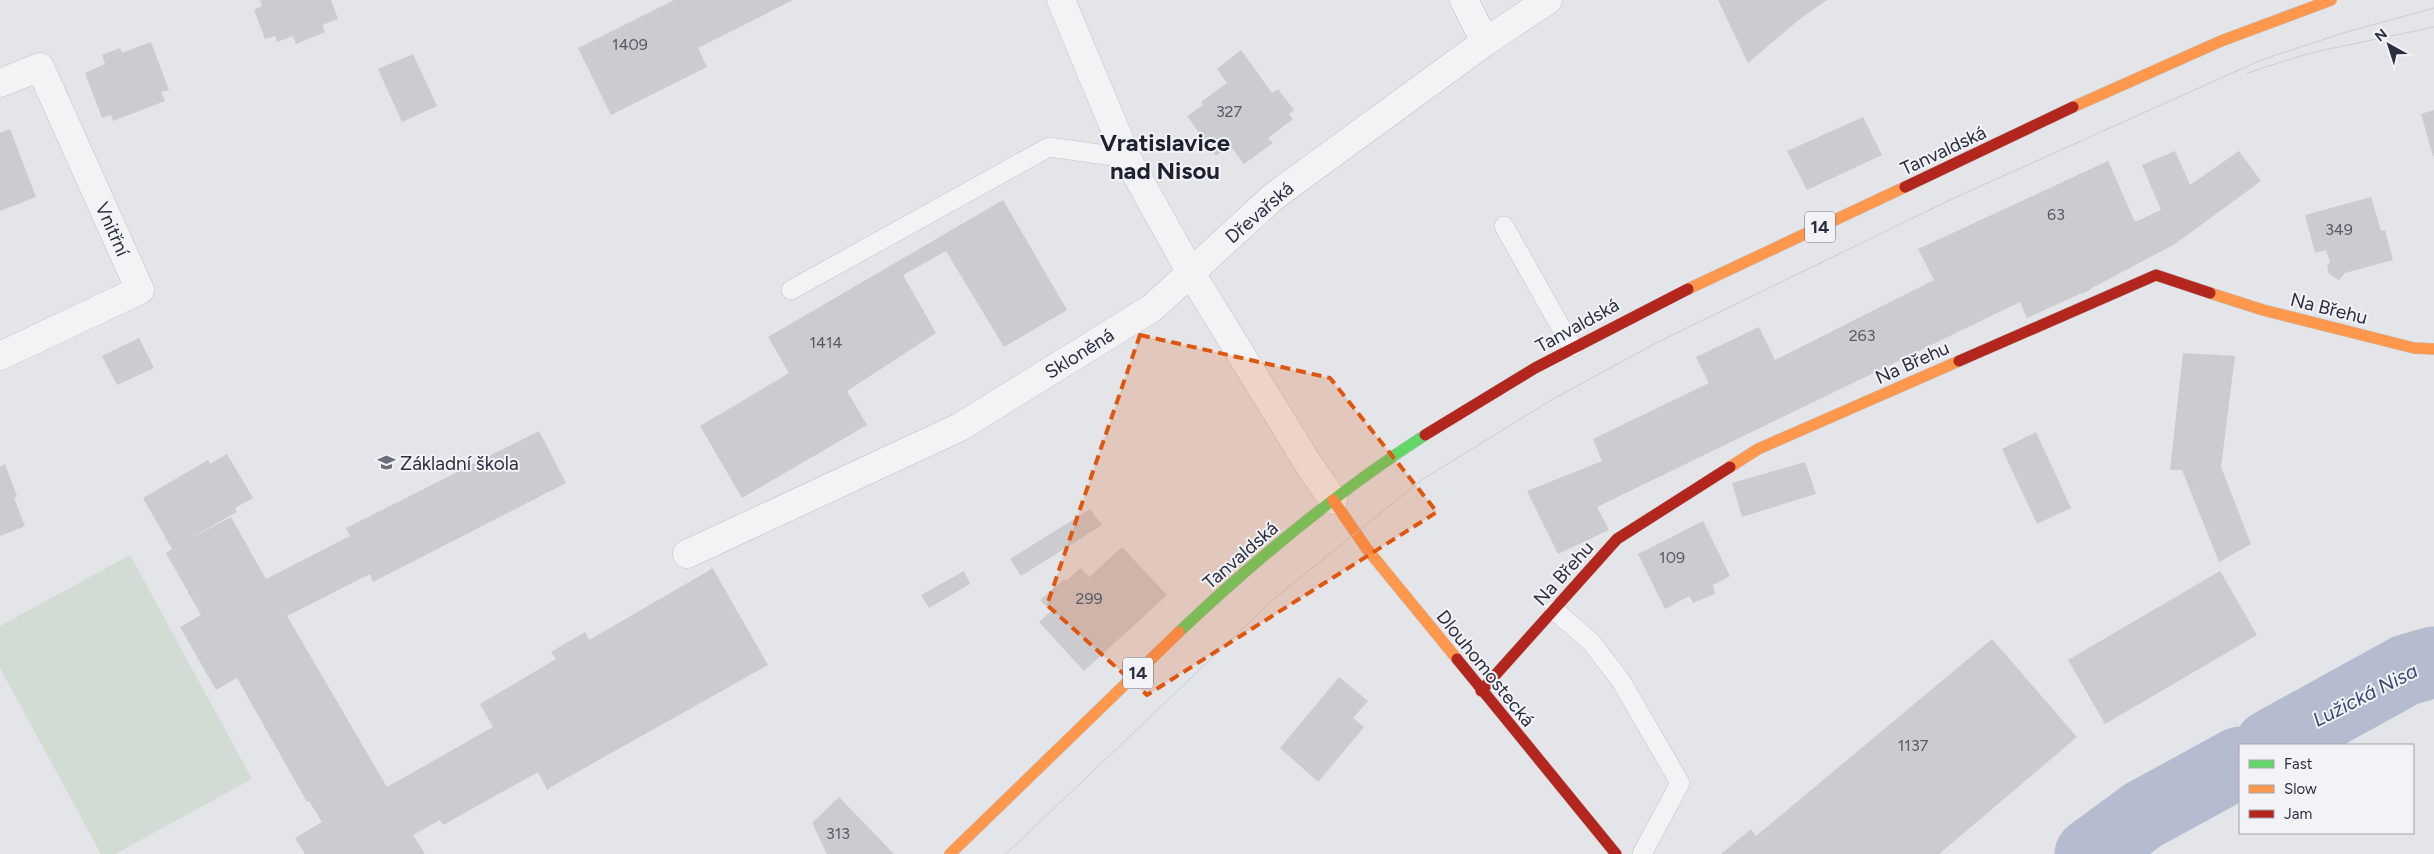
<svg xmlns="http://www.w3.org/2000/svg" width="2434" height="854" font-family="Figtree,sans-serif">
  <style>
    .green { fill: #d2dbd4 }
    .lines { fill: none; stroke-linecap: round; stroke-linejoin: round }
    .river { stroke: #b5bcd0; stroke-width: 71 }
    .building { fill: #cbccd0 }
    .lane-casing { stroke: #c0c2c4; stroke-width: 20 }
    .street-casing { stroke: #c0c2c4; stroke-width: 29 }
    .fast-casing { stroke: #c0c2c4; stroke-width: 12 }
    .slow-casing { stroke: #c0c2c4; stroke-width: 12 }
    .jam-casing { stroke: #c0c2c4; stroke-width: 12 }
    .lane { stroke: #f3f3f5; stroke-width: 19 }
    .street { stroke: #f3f3f5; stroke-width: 28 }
    .fast { stroke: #63d668; stroke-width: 11 }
    .slow { stroke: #ff974d; stroke-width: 11 }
    .jam { stroke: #b3261e; stroke-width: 11 }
    .tram { stroke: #cccdd0; stroke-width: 1 }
    .marked { fill: #df570f; fill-opacity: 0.2; stroke: #df570f; stroke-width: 4; stroke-dasharray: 10 6; stroke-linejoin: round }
    .labels { text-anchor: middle; stroke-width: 4; stroke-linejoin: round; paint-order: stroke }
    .number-label { font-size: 16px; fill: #565866 }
    .shield { fill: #f2f3f7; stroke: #676a77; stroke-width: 1 }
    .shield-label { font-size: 18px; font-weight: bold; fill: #2c2f40 }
    .street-label { font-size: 19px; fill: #2c2f40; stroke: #f2f3f7 }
    .poi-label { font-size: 19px; fill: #2c2f40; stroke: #f2f3f7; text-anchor: start }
    .water-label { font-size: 20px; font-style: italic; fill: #3a4770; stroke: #f2f3f7 }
    .district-label { font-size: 24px; font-weight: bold; fill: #1e2131; stroke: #f2f3f7 }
  </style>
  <rect width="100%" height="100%" fill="#e3e5e8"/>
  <polygon class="green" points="130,555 252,779 115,854 101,854 0,668 0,626"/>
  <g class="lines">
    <g class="river">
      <polyline points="2270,745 2406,670 2434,662"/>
      <polyline points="2090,854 2143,815 2240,762"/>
    </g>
  </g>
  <g class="building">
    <polygon points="260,0 331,0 338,19 322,25 325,32 296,44 293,36 277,42 275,36 265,39 254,10 262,6"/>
    <polygon points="674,0 793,0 698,48 707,67 611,115 578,48"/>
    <polygon points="1718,0 1827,0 1801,18 1748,63"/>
    <polygon points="151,42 169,90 161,92 165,101 113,121 111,115 102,118 85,73 105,64 102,55 120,48 122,53"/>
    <polygon points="1241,50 1272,93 1278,89 1294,110 1289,114 1293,119 1268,138 1273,143 1244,164 1230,145 1216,156 1187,116 1203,105 1201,102 1227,83 1217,69"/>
    <polygon points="413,54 437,106 402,122 378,69"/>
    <polygon points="2434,110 2434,156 2433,156 2421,114"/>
    <polygon points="1863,117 1882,155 1807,190 1787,151"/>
    <polygon points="10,129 36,197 0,211 0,133"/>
    <polygon points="2175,151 2190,185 2239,151 2261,181 2175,244 2090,289 2090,290 2082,294 2082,293 2027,318 2020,302 1597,507 1609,530 1558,554 1527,491 1602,461 1593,439 1709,383 1696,357 1759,327 1775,360 1934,280 1918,249 2108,161 2135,222 2161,210 2142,165"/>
    <polygon points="2371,197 2381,231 2385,230 2393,260 2345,273 2339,280 2329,274 2327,266 2330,262 2326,250 2315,253 2305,215"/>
    <polygon points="1003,200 1067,310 1004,347 946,251 903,275 936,333 847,391 867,425 742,498 700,426 789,373 768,337"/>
    <polygon points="139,338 154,368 117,385 102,356"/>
    <polygon points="2183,353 2235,356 2221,467 2251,544 2219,562 2182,470 2170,470"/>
    <polygon points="539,431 566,483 373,582 370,574 287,616 387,787 493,727 480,704 556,659 551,652 585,632 589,640 710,570 712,567 768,665 549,788 548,791 538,772 443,825 440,820 413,835 425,854 305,854 295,838 322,822 309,801 307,802 237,678 216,690 180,627 201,615 166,553 172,549 143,498 208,460 210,464 227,454 253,498 235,508 237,512 182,543 231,517 266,579 350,536 346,528"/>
    <polygon points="2036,432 2071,508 2037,524 2002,449"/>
    <polygon points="1805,462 1816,494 1742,517 1732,483"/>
    <polygon points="5,464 17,496 14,498 25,526 0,536 0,467"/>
    <polygon points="1090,509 1102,525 1021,576 1010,559"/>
    <polygon points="1703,521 1730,576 1713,585 1715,594 1693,603 1689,596 1665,609 1638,554"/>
    <polygon points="1122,547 1167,595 1084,671 1039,622 1051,611 1040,600 1064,579 1066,581 1081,568 1089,577"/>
    <polygon points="964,571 970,584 929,608 921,595"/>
    <polygon points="2220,571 2257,635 2105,724 2068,660"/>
    <polygon points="1992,639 2077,737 1939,854 1721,854 1751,829 1756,836"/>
    <polygon points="1339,677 1368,701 1353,718 1364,727 1318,782 1280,748"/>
    <polygon points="839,797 894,854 827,854 812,823"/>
  </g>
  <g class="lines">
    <defs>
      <g id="lane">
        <polyline points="1504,226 1572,347"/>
        <polyline points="791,290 1049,147 1127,158"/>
        <polyline points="1554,610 1591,642 1621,681 1680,783 1642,854"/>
      </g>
      <g id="street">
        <polyline points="1061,0 1127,158 1191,273 1307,462 1333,500"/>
        <polyline points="1464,0 1485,42"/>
        <polyline points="0,83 40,67 140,290 0,356"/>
        <polyline points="687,554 960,427 1152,308 1273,197 1485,42 1548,0"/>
      </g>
      <path id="fast" d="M 1179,632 C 1255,560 1337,492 1425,435"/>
      <g id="slow">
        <polyline points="2073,107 2221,41 2331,0"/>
        <polyline points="1688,289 1905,187"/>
        <polyline points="2210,293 2263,310 2414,348 2434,349"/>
        <polyline points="1730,467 1758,449 1959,361"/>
        <polyline points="1333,500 1367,549 1457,659"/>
        <polyline points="950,854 1179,632"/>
      </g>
      <g id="jam">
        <polyline points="1905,187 2073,107"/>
        <polyline points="1959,361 2156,275 2210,293"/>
        <polyline points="1425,435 1535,368 1688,289"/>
        <polyline points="1457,659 1616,854"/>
        <polyline points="1481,691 1617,539 1730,467"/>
      </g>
    </defs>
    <use href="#lane" class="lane-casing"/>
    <use href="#street" class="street-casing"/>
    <use href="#fast" class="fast-casing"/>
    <use href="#slow" class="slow-casing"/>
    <use href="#jam" class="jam-casing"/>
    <use href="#lane" class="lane"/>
    <use href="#street" class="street"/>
    <use href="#fast" class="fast"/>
    <use href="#slow" class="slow"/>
    <use href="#jam" class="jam"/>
    <g class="tram">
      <polyline points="2247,73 2310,53 2434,27"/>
      <polyline points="1006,854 1276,597 1423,479 1553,399 1660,341 1952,199 2261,60 2343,33 2434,8"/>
    </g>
  </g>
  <path class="marked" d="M 1140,335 L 1330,378 L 1437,512 L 1147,695 L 1047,605 Z"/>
  <defs>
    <symbol id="school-bare" viewBox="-9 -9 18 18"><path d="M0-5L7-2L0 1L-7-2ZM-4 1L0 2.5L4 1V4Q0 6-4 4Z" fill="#6c6f7b" stroke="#f2f3f7" stroke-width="2.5" paint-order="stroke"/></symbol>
  </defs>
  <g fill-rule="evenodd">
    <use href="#school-bare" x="374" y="450" width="25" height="25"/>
  </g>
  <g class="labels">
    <g class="number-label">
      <text x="630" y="50">1409</text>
      <text x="1229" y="117">327</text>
      <text x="2056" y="220">63</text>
      <text x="2339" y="235">349</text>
      <text x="1862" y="341">263</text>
      <text x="826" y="348">1414</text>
      <text x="1672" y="563">109</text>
      <text x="1089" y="604">299</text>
      <text x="1913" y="751">1137</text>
      <text x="838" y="839">313</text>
    </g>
    <g class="shield">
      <rect x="1805" y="211.5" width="30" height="31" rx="4"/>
      <rect x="1123" y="657.5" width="30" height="31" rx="4"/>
    </g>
    <g class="shield-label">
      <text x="1820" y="233">14</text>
      <text x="1138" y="679">14</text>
    </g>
    <g class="street-label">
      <text transform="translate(1943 150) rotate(-25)" y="7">Tanvaldská</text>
      <text transform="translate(1259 212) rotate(-41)" y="7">Dřevařská</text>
      <text transform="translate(113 229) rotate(66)" y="7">Vnitřní</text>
      <text transform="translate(2329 308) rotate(14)" y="7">Na Břehu</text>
      <text transform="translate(1577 325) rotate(-29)" y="7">Tanvaldská</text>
      <text transform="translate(1079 353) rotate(-32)" y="7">Skloněná</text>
      <text transform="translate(1912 362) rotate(-24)" y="7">Na Břehu</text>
      <text transform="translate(1240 555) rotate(-41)" y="7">Tanvaldská</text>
      <text transform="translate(1563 573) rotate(-48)" y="7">Na Břehu</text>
      <text transform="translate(1486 668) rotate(51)" y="7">Dlouhomostecká</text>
    </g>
    <g class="poi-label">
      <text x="400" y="470">Základní škola</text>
    </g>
    <g class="water-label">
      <text transform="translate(2365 695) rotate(-27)" y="7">Lužická Nisa</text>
    </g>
    <g class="district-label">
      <text x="1165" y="151">Vratislavice<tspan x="1165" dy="28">nad Nisou</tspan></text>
    </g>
  </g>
  <rect x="2239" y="744" width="175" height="90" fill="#f2f3f7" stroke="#a3a5ae"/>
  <rect x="2249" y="760" width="25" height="8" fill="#63d668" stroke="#a3a5ae"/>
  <text x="2284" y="769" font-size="15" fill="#2c2f40">Fast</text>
  <rect x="2249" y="785" width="25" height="8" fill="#ff974d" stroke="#a3a5ae"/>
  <text x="2284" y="794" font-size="15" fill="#2c2f40">Slow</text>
  <rect x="2249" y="810" width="25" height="8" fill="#b3261e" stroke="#a3a5ae"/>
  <text x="2284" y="819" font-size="15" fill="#2c2f40">Jam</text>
  <g transform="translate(2389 45) rotate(321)" stroke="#f2f3f7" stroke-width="4" paint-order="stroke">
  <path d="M0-4L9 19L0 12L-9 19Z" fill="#2c2f40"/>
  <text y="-8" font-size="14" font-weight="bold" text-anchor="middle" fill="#2c2f40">N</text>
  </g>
</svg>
